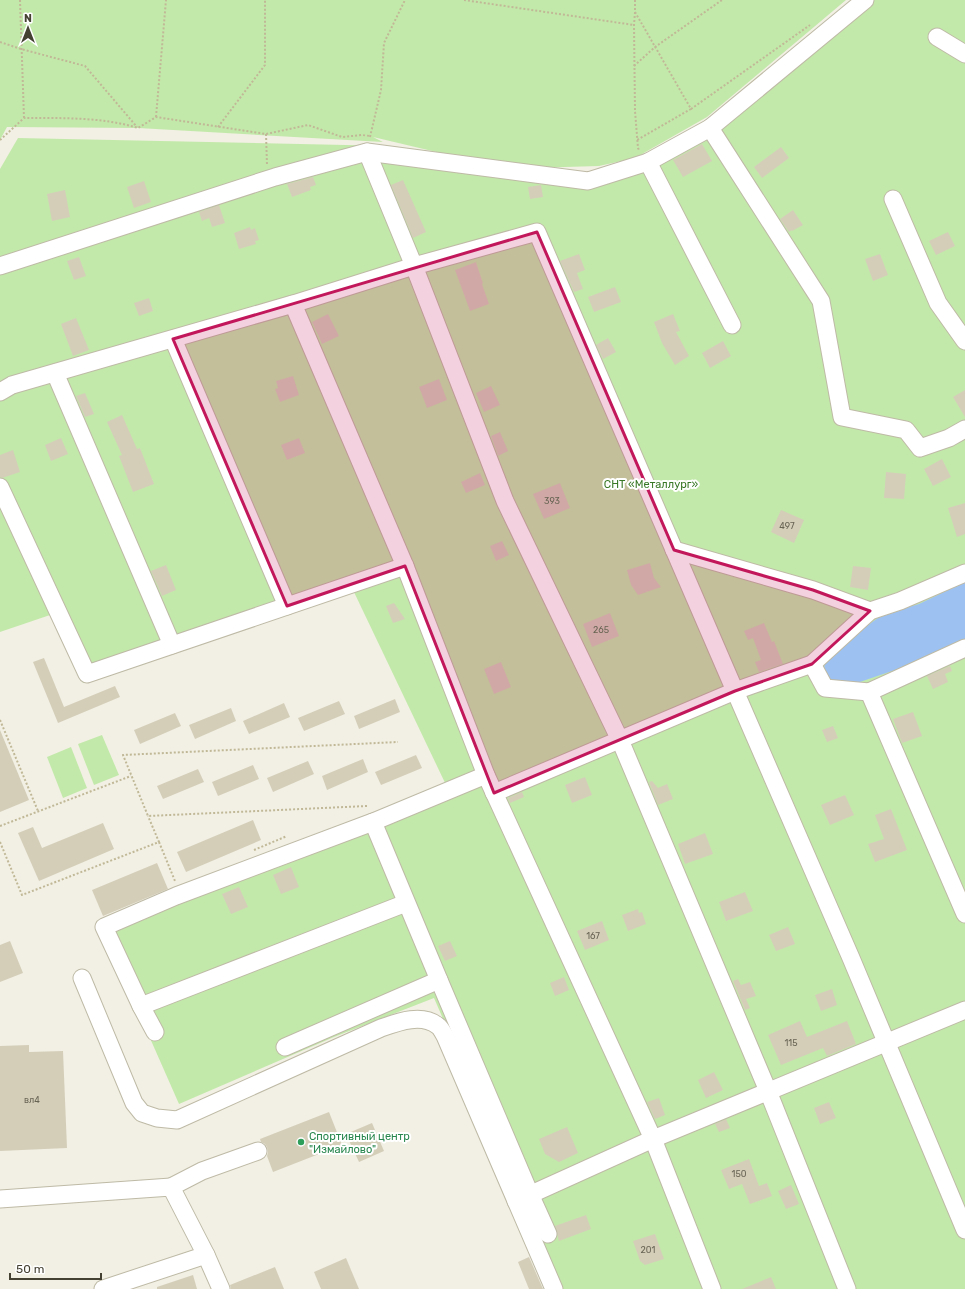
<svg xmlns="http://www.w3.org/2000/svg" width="965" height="1289" font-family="Rubik,sans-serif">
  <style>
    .green { fill: #c3e9aa }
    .water { fill: #9dc2f2 }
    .building { fill: #d4ceb9 }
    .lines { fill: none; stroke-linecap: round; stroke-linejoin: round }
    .minor-casing { stroke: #bebaa6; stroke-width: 19 }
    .path { stroke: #c0b897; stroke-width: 2; stroke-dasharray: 2 2; stroke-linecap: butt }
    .minor { stroke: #fff; stroke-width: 17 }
    .marked { fill: #c2185b; fill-opacity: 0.2; stroke: #c2185b; stroke-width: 3; stroke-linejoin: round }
    .leisure-dot { fill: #2e9e5b; stroke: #fff; stroke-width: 1.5 }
    .labels { text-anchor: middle; stroke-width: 4; stroke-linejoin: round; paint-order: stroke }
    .number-label { font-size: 9px; fill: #686454 }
    .park-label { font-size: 11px; fill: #377725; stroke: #fff }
    .leisure-label { font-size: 11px; fill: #27864d; stroke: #fff; text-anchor: start }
  </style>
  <rect width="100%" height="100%" fill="#f2f0e4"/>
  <g class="green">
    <polygon points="0,0 846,0 707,117 635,158 599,166 531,168 587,177 649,155 693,131 747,92 856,0 965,0 965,1289 560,1289 434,998 334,1037 179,1104 101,927 447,787 353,590 83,683 56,613 0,632 0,169 18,138 392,146 449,155 373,137 383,142 138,128 7,127 0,140"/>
    <polygon points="102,735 119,775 94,785 78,744"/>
    <polygon points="71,747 87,788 63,798 47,757"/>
  </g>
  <polygon class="water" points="965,582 965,642 898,669 851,685 832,683 824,670 825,658 837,647 878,618 892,612 919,604"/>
  <g class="building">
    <polygon points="702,144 712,161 683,177 673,160"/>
    <polygon points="781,147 789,158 762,178 754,167"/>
    <polygon points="313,177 316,185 310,187 311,190 292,197 287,184"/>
    <polygon points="403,180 426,232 413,238 391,185"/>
    <polygon points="144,181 151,202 134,208 127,187"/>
    <polygon points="541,185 543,197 530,199 528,187"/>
    <polygon points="65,190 70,217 52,221 47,194"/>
    <polygon points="219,205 225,223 212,227 209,218 202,221 199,212"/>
    <polygon points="793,210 803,225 792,231 792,230 789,232 780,219"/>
    <polygon points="250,227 251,230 255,228 259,240 255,241 256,244 239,249 234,233"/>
    <polygon points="948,232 955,246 936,255 929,241"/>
    <polygon points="579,254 585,270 577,273 583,289 574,292 560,261"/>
    <polygon points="880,254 888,275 873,281 865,259"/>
    <polygon points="79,257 86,276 74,280 67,261"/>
    <polygon points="476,262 483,283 482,284 489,304 470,311 455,270"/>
    <polygon points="615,287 621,302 594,312 588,297"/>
    <polygon points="149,298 153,311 139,316 134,303"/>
    <polygon points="328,314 339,336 322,344 312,322"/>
    <polygon points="673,314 680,331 676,332 689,356 675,365 662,343 654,322"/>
    <polygon points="76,318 89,350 73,356 61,324"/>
    <polygon points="608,338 616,352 603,359 596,345"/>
    <polygon points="723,341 731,356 710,368 702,353"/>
    <polygon points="293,376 299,395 280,402 275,389 278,388 276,381"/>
    <polygon points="439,379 447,400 427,408 419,387"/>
    <polygon points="491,386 500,405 484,412 476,393"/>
    <polygon points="965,390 965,417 953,397"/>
    <polygon points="85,393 94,414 85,417 76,396"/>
    <polygon points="122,415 137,449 140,448 154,484 133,492 119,456 122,455 107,422"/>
    <polygon points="500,432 508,451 498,456 491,436"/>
    <polygon points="61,438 68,454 51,461 45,445"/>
    <polygon points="299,438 305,453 287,460 281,445"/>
    <polygon points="13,450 20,472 2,478 0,477 0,455"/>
    <polygon points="942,459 951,477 933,486 924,469"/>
    <polygon points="886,472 906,474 904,499 884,498"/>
    <polygon points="480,473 485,485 466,493 461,482"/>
    <polygon points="560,483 570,508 544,519 533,494"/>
    <polygon points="965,503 965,534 957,537 948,508"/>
    <polygon points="781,510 804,520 794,543 771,532"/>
    <polygon points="502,541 509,555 496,561 490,546"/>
    <polygon points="650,563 654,578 661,587 638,595 631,585 627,570"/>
    <polygon points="166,565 176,590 162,596 151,571"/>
    <polygon points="853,566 871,568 868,590 850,587"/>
    <polygon points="394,603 405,619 393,623 386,606"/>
    <polygon points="610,613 619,636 592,647 583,624"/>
    <polygon points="764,623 772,642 774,641 783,664 759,672 755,662 761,660 753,638 748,640 744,631"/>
    <polygon points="44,658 64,707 115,686 120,697 58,723 33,662"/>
    <polygon points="501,662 511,687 494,694 484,669"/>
    <polygon points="950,666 952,671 945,674 948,682 933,689 927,676"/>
    <polygon points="395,699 400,712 359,729 354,716"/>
    <polygon points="339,701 345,714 304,731 298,718"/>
    <polygon points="284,703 290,717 249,734 243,721"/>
    <polygon points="231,708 236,721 195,739 189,725"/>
    <polygon points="913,712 922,736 902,743 893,719"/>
    <polygon points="175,713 181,726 140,744 134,730"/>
    <polygon points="833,726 838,738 827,742 822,730"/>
    <polygon points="0,730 29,800 0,812"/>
    <polygon points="416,755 422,768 381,785 375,772"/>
    <polygon points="363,759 368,772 327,790 322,776"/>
    <polygon points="308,761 314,774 273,792 267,778"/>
    <polygon points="253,765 259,779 218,796 212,782"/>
    <polygon points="198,769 204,782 163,799 157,786"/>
    <polygon points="585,777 592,795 572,803 565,785"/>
    <polygon points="652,781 658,788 667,784 673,799 658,805 649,782"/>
    <polygon points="522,792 524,797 510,803 508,798"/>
    <polygon points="845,795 854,815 830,825 821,805"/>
    <polygon points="891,809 907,850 875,862 868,844 884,839 875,815"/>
    <polygon points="253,820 261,840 186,872 177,852"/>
    <polygon points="103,823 114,849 39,881 18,833 33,827 42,848"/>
    <polygon points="705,833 713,854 685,864 678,844"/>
    <polygon points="157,863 168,889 103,916 92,890"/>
    <polygon points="291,867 299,887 281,894 273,875"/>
    <polygon points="239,887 248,907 231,914 222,894"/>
    <polygon points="745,892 753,911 726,921 719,902"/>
    <polygon points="638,909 639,913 642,912 646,924 628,931 622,915"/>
    <polygon points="602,921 609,940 585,950 577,931"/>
    <polygon points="788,927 795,944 776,951 769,935"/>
    <polygon points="10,941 23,973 0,982 0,945"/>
    <polygon points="450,941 457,956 445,961 438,946"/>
    <polygon points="564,977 569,990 555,996 550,983"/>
    <polygon points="738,979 741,985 750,982 756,996 746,999 750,1008 745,1010 733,981"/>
    <polygon points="832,989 837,1005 821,1011 815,995"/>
    <polygon points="800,1021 807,1037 847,1021 856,1044 827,1056 823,1048 781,1065 768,1035"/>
    <polygon points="29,1045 29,1052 63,1051 67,1148 0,1151 0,1046"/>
    <polygon points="714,1072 723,1090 706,1098 698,1080"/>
    <polygon points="659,1098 665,1115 655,1119 647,1102"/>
    <polygon points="829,1102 836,1118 820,1124 814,1108"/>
    <polygon points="329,1112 342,1145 273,1172 267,1156 268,1152 267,1147 265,1144 261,1142 260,1139"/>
    <polygon points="726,1119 730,1128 719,1132 715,1124"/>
    <polygon points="372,1123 384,1151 359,1162 346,1134"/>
    <polygon points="567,1127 578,1153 559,1162 545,1154 539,1139"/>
    <polygon points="749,1159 759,1186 767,1183 772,1196 750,1204 742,1184 729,1189 721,1170"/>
    <polygon points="791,1185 799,1204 786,1209 778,1191"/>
    <polygon points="586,1215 591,1229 559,1241 555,1226"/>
    <polygon points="655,1234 664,1259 645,1265 640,1261 633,1241"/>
    <polygon points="529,1257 543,1289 529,1289 518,1262"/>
    <polygon points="346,1258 359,1289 321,1289 314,1272"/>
    <polygon points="275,1267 284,1289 231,1289 230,1285"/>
    <polygon points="193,1275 197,1289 157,1289 157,1287"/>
    <polygon points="771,1277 776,1289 742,1289"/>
  </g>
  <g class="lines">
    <defs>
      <g id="minor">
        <polyline points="937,37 965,54"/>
        <polyline points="710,128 821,301 842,417 906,430 920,448 949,438 965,429"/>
        <polyline points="367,152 414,266 505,501 620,740 768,1091 847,1289"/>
        <polyline points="648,162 732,325"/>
        <polyline points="893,199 938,303 965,341"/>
        <polyline points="0,266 275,177 367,152 588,181 648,162 710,128 865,0"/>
        <polyline points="293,304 405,566 486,775 653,1139 712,1289"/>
        <polyline points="173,339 287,606"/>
        <polyline points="55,373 172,645"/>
        <polyline points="0,392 12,385 293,304 414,266 537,232 735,691 851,958 965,1230"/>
        <polyline points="0,487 87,674 405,566"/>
        <polyline points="674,550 813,590 870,611"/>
        <polyline points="812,664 825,688 869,692 965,648"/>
        <polyline points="869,692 965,914"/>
        <polyline points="494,793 735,691 812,664 870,611 900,601 965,573"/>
        <path d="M 82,978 L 134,1103 L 142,1113 L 157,1118 L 177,1120 L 381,1028 C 398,1022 422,1013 438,1026 C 441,1028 443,1033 445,1036 L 554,1289"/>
        <polyline points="439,980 530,1194 548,1234"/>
        <polyline points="141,1006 406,903"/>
        <polyline points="155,1032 141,1006 104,927 176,896 373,822 486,775"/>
        <polyline points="285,1047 439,980 373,822"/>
        <polyline points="171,1187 202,1171 258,1151"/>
        <polyline points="0,1199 171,1187 206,1255"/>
        <polyline points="516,1201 653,1139 965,1010"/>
        <polyline points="103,1289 206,1255 221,1289"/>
      </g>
    </defs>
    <use href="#minor" class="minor-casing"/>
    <g class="path">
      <polyline points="20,0 24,118"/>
      <polyline points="464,0 634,25"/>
      <polyline points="635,0 635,12 634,25 635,111 638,148 639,150"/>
      <polyline points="635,12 691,109 637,140"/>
      <polyline points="0,42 21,49 85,66 137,127"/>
      <polyline points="634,66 655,47 722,0"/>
      <polyline points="691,109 810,25"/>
      <polyline points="156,117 166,0"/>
      <polyline points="218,127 265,65 265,0"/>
      <polyline points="266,134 267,165"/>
      <polyline points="370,137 381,90 384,43 405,0"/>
      <path d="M 0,140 L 24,118 C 61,118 103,117 138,128 L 156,117 L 266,134 L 308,125 L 342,137 L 362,135 L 370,136"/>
      <polyline points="0,720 38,811"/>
      <polyline points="367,806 148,816 123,755 398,742"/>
      <polyline points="0,826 131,776"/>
      <polyline points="0,842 22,895 159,842 148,816"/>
      <polyline points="159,842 175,881"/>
      <polyline points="254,850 287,836"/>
    </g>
    <use href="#minor" class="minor"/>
  </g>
  <path class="marked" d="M 537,232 L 674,550 L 813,590 L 870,611 L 812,664 L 735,691 L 494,793 L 405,566 L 287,606 L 173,339 Z"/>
  <circle class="leisure-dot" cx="301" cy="1142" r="4"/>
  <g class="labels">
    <g class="number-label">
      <text x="552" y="504">393</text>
      <text x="787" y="529">497</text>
      <text x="601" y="633">265</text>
      <text x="593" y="939">167</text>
      <text x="791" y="1046">115</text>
      <text x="32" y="1103">вл4</text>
      <text x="739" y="1177">150</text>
      <text x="648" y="1253">201</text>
    </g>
    <g class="park-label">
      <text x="651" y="488">СНТ «Металлург»</text>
    </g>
    <g class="leisure-label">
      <text x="309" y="1140">Спортивный центр<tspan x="309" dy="13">"Измайлово"</tspan></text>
    </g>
  </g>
  <g transform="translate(28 28)" stroke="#ffffff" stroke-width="3" paint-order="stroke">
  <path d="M0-3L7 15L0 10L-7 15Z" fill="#444133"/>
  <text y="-6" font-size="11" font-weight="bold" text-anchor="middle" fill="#444133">N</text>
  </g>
  <path d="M10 1273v6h91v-6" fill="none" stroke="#444133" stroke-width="2"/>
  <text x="16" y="1273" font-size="12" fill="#444133" stroke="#ffffff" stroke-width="3" paint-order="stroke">50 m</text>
</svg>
